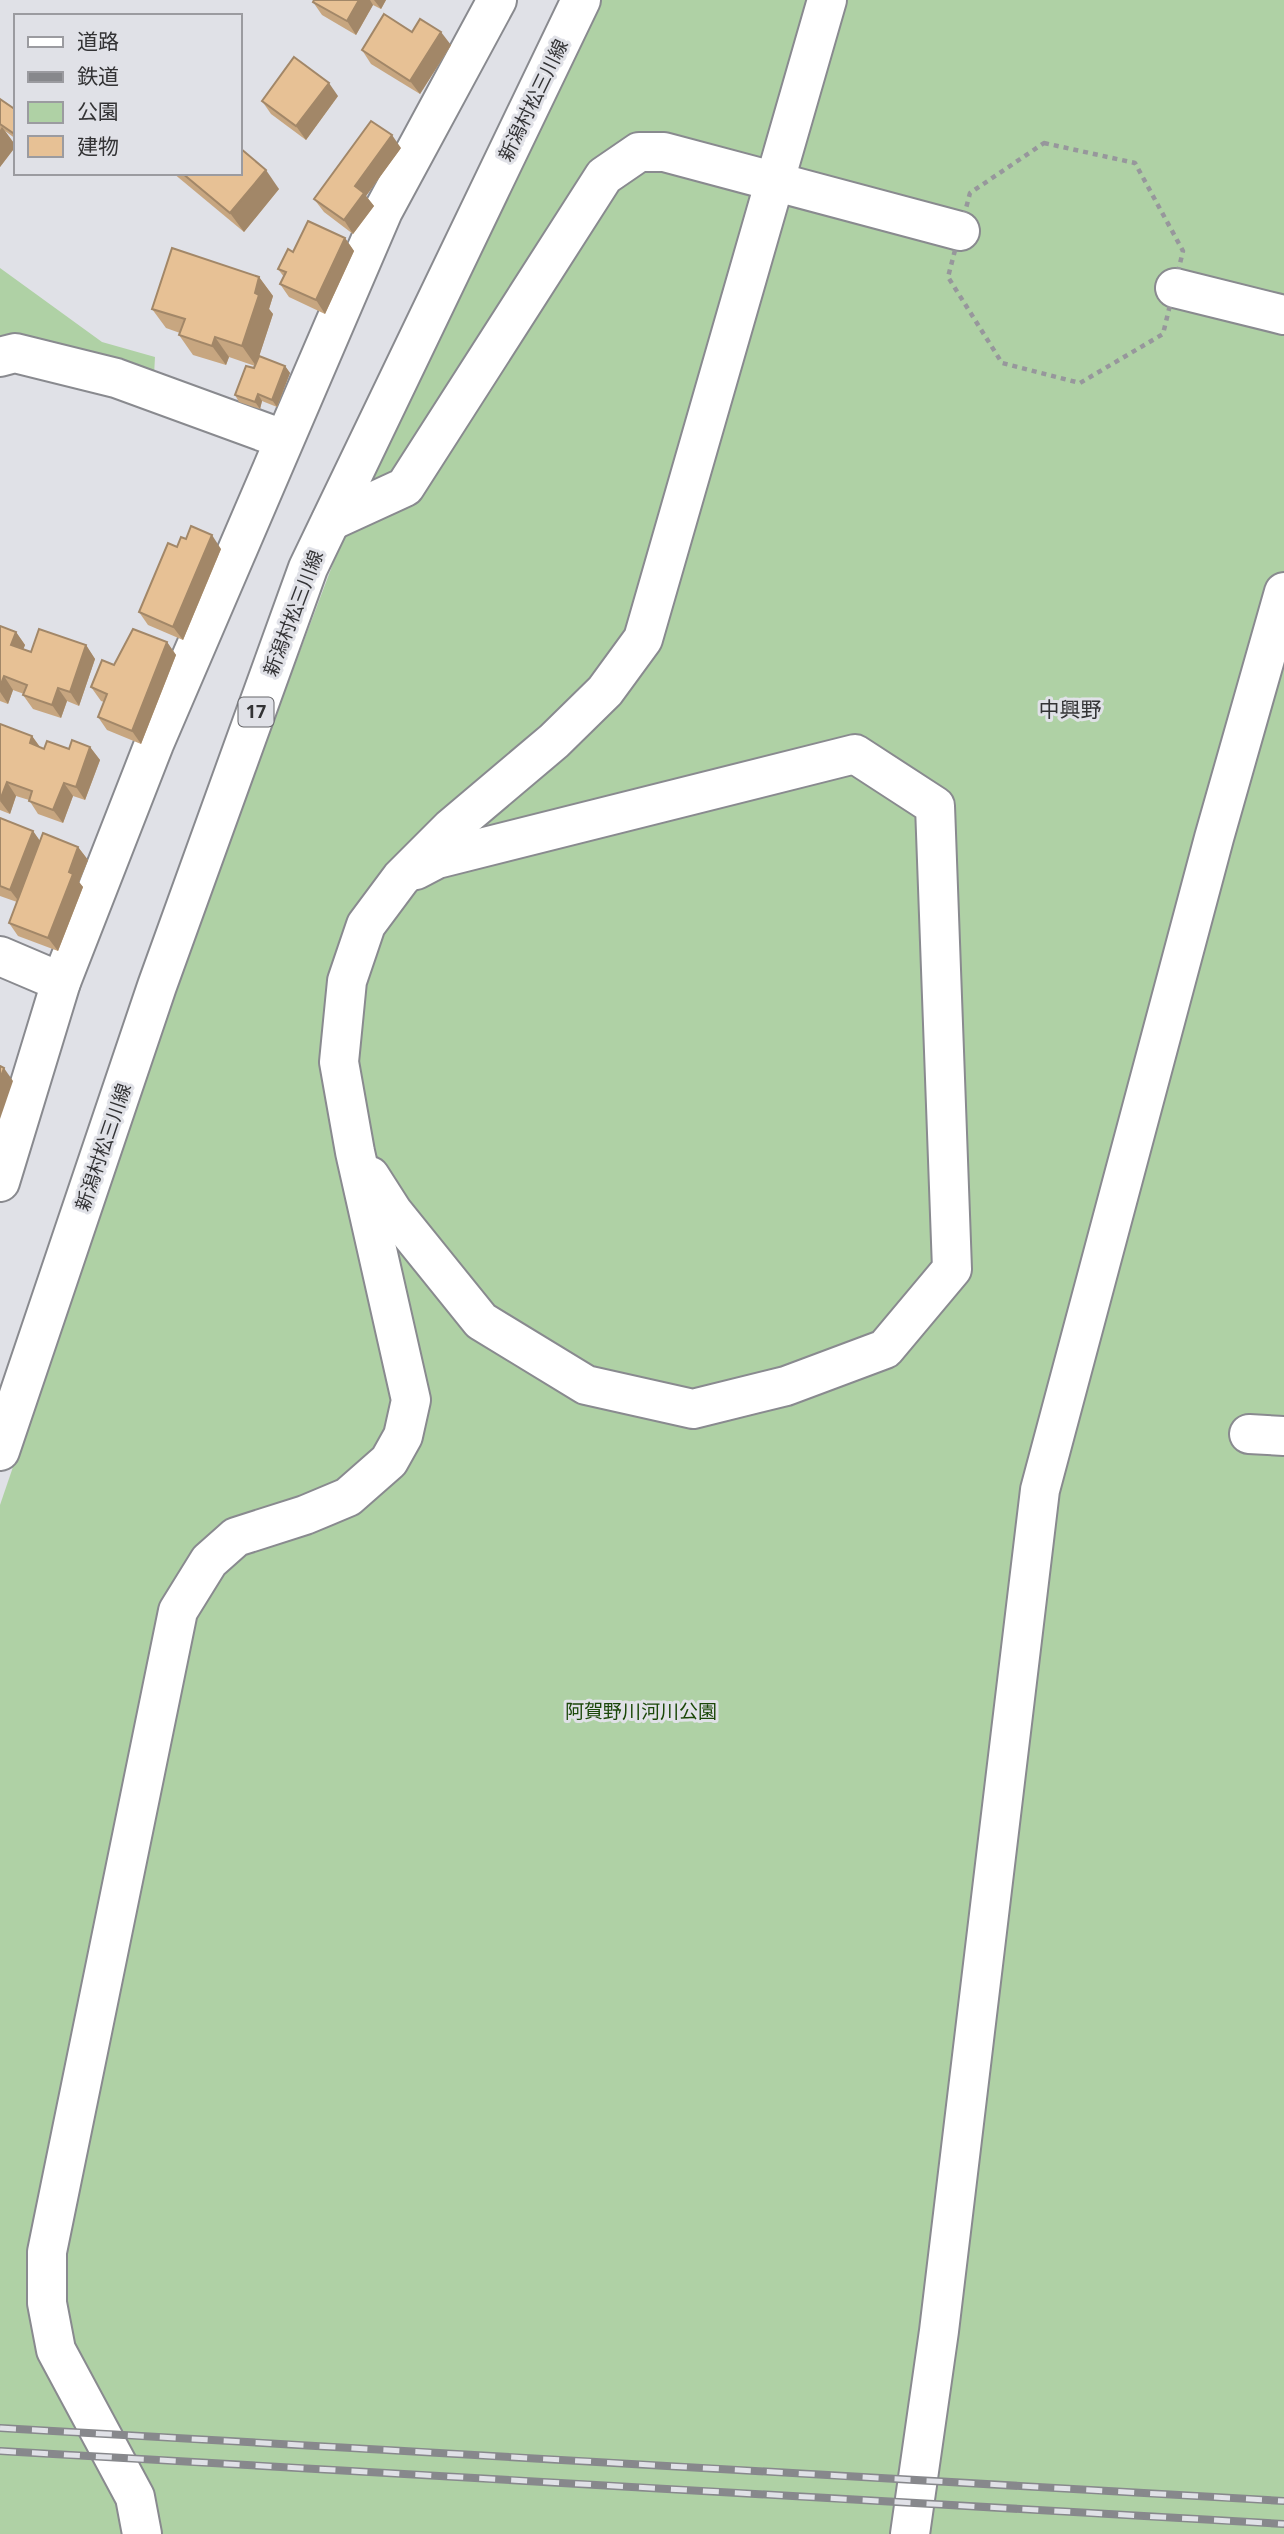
<svg xmlns="http://www.w3.org/2000/svg" width="1284" height="2534" font-family="'Noto Sans','Noto Sans JP',sans-serif">
  <style>
    .green { fill: #afd1a5 }
    .lines { fill: none; stroke-linecap: round; stroke-linejoin: round }
    .minor-casing { stroke: #898a8f; stroke-width: 42 }
    .major-casing { stroke: #898a8f; stroke-width: 42 }
    .path { stroke: #97979c; stroke-width: 4.5; stroke-dasharray: 5 5; stroke-linecap: butt }
    .minor { stroke: #fff; stroke-width: 38 }
    .major { stroke: #fff; stroke-width: 38 }
    .rail-casing { stroke: #87888c; stroke-width: 8 }
    .rail { stroke: #e0e1e7; stroke-width: 5; stroke-dasharray: 16; stroke-linecap: butt }
    .wall { fill: #c7a680 }
    .shaded-wall { fill: #a28768 }
    .building { fill: #e7c195; stroke: #a28768; stroke-width: 2 }
    .labels { text-anchor: middle; stroke-width: 6; stroke-linejoin: round; paint-order: stroke }
    .shield { fill: #e0e1e7; stroke: #67676a; stroke-width: 2 }
    .shield-label { font-size: 18px; font-weight: bold; fill: #333335 }
    .street-label { font-size: 19px; fill: #333335; stroke: #e0e1e7 }
    .park-label { font-size: 19px; fill: #1a4708; stroke: #e0e1e7 }
    .neighbourhood-label { font-size: 21px; fill: #333335; stroke: #e0e1e7 }
  </style>
  <rect width="100%" height="100%" fill="#e0e1e7"/>
  <g class="green">
    <polygon points="599,0 1284,0 1284,2534 0,2534 0,1505 212,884 334,561"/>
    <polygon points="0,268 102,342 155,357 154,375 0,340"/>
  </g>
  <g class="lines">
    <defs>
      <g id="minor">
        <polyline points="1175,288 1284,315"/>
        <polyline points="0,357 15,353 116,378 283,439"/>
        <polyline points="331,521 405,487 604,176 639,152 664,152 960,231"/>
        <polyline points="0,956 61,982"/>
        <polyline points="370,1176 393,1212 481,1321 586,1385 693,1409 786,1386 885,1349 952,1269 935,806 855,754 437,859 416,870"/>
        <polyline points="0,1182 61,982 154,744 383,211 497,0"/>
        <polyline points="1249,1434 1284,1436"/>
        <polyline points="142,2534 135,2497 56,2350 47,2303 47,2252 178,1611 209,1561 236,1537 305,1515 348,1497 389,1461 403,1436 411,1400 355,1152 339,1062 347,981 366,925 401,878 451,828 554,741 605,691 643,639 827,0"/>
        <polyline points="910,2534 939,2331 1040,1490 1214,838 1284,592"/>
      </g>
      <polyline id="major" points="0,1451 157,986 308,568 581,0"/>
    </defs>
    <use href="#minor" class="minor-casing"/>
    <use href="#major" class="major-casing"/>
    <polygon class="path" points="1044,143 1135,163 1183,251 1163,334 1080,383 1002,363 948,277 970,193"/>
    <use href="#minor" class="minor"/>
    <use href="#major" class="major"/>
    <defs>
      <g id="rail">
        <polyline points="0,2428 1284,2501"/>
        <polyline points="0,2451 1284,2524"/>
      </g>
    </defs>
    <use href="#rail" class="rail-casing"/>
    <use href="#rail" class="rail"/>
  </g>
  <g class="wall">
    <polygon points="314,0 386,0 381,9 373,5 356,35 322,15 313,2"/>
    <polygon points="451,45 420,94 371,64 362,50"/>
    <polygon points="338,96 306,140 271,114 262,101"/>
    <polygon points="0,99 16,110 16,139 5,131 16,146 0,167"/>
    <polygon points="401,148 366,196 374,206 353,234 324,212 314,199"/>
    <polygon points="173,173 240,173 279,189 244,232"/>
    <polygon points="345,238 354,251 325,314 289,297 280,284 284,277 278,269 293,252"/>
    <polygon points="259,277 273,296 269,309 273,314 259,356 285,366 290,373 277,407 262,401 260,409 239,402 235,395 255,366 229,357 226,365 193,355 179,335 180,333 166,328 152,309"/>
    <polygon points="186,539 221,549 183,640 148,625 139,612 177,547"/>
    <polygon points="0,626 16,632 25,645 23,649 31,652 86,645 95,659 79,706 67,701 61,718 33,709 23,695 24,694 13,690 8,704 0,701"/>
    <polygon points="167,642 176,655 141,744 107,730 98,717 104,702 101,701 91,687 114,665"/>
    <polygon points="0,724 32,736 40,747 44,749 69,749 90,747 100,760 85,800 73,796 63,823 38,814 29,800 16,796 10,814 0,810"/>
    <polygon points="0,818 33,831 40,841 78,847 88,860 79,882 83,887 58,951 18,936 9,923 17,902 0,896"/>
  </g>
  <g class="shaded-wall">
    <polygon points="359,0 370,0 373,5 356,35 347,21"/>
    <polygon points="374,0 386,0 381,9"/>
    <polygon points="441,32 451,45 420,94 410,81"/>
    <polygon points="329,83 338,96 306,140 296,126"/>
    <polygon points="2,127 16,146 0,167 0,130"/>
    <polygon points="392,135 401,148 366,196 374,206 353,234 344,220 355,186"/>
    <polygon points="266,170 279,189 244,232 230,213"/>
    <polygon points="345,238 354,251 325,314 316,300"/>
    <polygon points="259,277 273,296 269,309 273,314 256,366 242,346"/>
    <polygon points="215,337 229,357 226,365 212,346"/>
    <polygon points="285,366 290,373 277,407 272,400"/>
    <polygon points="258,394 262,401 260,409 255,402"/>
    <polygon points="212,535 221,549 183,640 173,627"/>
    <polygon points="16,632 25,645 20,658 11,645"/>
    <polygon points="167,642 176,655 141,744 132,731"/>
    <polygon points="86,645 95,659 79,706 70,692"/>
    <polygon points="4,676 13,690 8,704 0,692 0,687"/>
    <polygon points="58,688 67,701 61,718 52,705"/>
    <polygon points="32,736 42,750 30,743"/>
    <polygon points="90,747 100,760 85,800 76,787"/>
    <polygon points="7,782 16,796 10,814 0,801"/>
    <polygon points="64,783 73,796 63,823 53,810"/>
    <polygon points="33,831 42,844 20,903 10,890"/>
    <polygon points="78,847 88,860 79,882 83,887 58,951 48,938 69,872"/>
    <polygon points="4,1068 13,1081 0,1119 0,1079"/>
  </g>
  <g class="building">
    <polygon points="314,0 359,0 347,21 313,2"/>
    <polygon points="384,14 412,32 420,19 441,32 410,81 362,50"/>
    <polygon points="294,57 329,83 296,126 262,101"/>
    <polygon points="0,99 16,110 16,135 0,124"/>
    <polygon points="371,121 392,135 355,186 364,193 344,220 314,199"/>
    <polygon points="240,148 266,170 230,213 182,173 240,173"/>
    <polygon points="308,221 345,238 316,300 280,284 286,272 278,269 288,249 293,252"/>
    <polygon points="172,248 259,277 255,293 259,295 242,346 215,337 212,346 179,335 185,319 152,309"/>
    <polygon points="259,356 285,366 272,400 258,394 255,402 235,395 246,366 254,368"/>
    <polygon points="191,526 212,535 173,627 139,612 168,543 177,547 181,537 186,539"/>
    <polygon points="0,626 16,632 11,645 31,652 39,629 86,645 70,692 58,688 52,705 23,695 27,685 4,676 0,687"/>
    <polygon points="133,629 167,642 132,731 98,717 107,694 91,687 102,660 114,665"/>
    <polygon points="0,724 32,736 30,743 44,749 47,741 69,749 72,740 90,747 76,787 64,783 53,810 29,801 32,791 7,782 0,800"/>
    <polygon points="0,818 33,831 10,890 0,886"/>
    <polygon points="43,833 78,847 69,872 73,874 48,938 9,923"/>
    <polygon points="0,1066 4,1068 0,1079"/>
  </g>
  <g class="labels">
    <rect class="shield" x="238.5" y="697.5" width="35" height="29" rx="5"/>
    <g class="shield-label">
      <text x="256" y="718">17</text>
    </g>
    <g class="street-label">
      <text transform="translate(533 100) rotate(-64)" y="7">新潟村松三川線</text>
      <text transform="translate(293 613) rotate(-69)" y="7">新潟村松三川線</text>
      <text transform="translate(103 1147) rotate(-71)" y="7">新潟村松三川線</text>
    </g>
    <g class="park-label">
      <text x="641" y="1718">阿賀野川河川公園</text>
    </g>
    <g class="neighbourhood-label">
      <text x="1070" y="717">中興野</text>
    </g>
  </g>
  <rect x="14" y="14" width="228" height="161" fill="#e0e1e7" stroke="#9b9ba0" stroke-width="2"/>
  <rect x="28" y="37" width="35" height="10" fill="#ffffff" stroke="#9b9ba0" stroke-width="2"/>
  <text x="77" y="49" font-size="21" fill="#333335">道路</text>
  <rect x="28" y="72" width="35" height="10" fill="#87888c" stroke="#9b9ba0" stroke-width="2"/>
  <text x="77" y="84" font-size="21" fill="#333335">鉄道</text>
  <rect x="28" y="102" width="35" height="21" fill="#afd1a5" stroke="#9b9ba0" stroke-width="2"/>
  <text x="77" y="119" font-size="21" fill="#333335">公園</text>
  <rect x="28" y="136" width="35" height="21" fill="#e7c195" stroke="#9b9ba0" stroke-width="2"/>
  <text x="77" y="154" font-size="21" fill="#333335">建物</text>
</svg>
